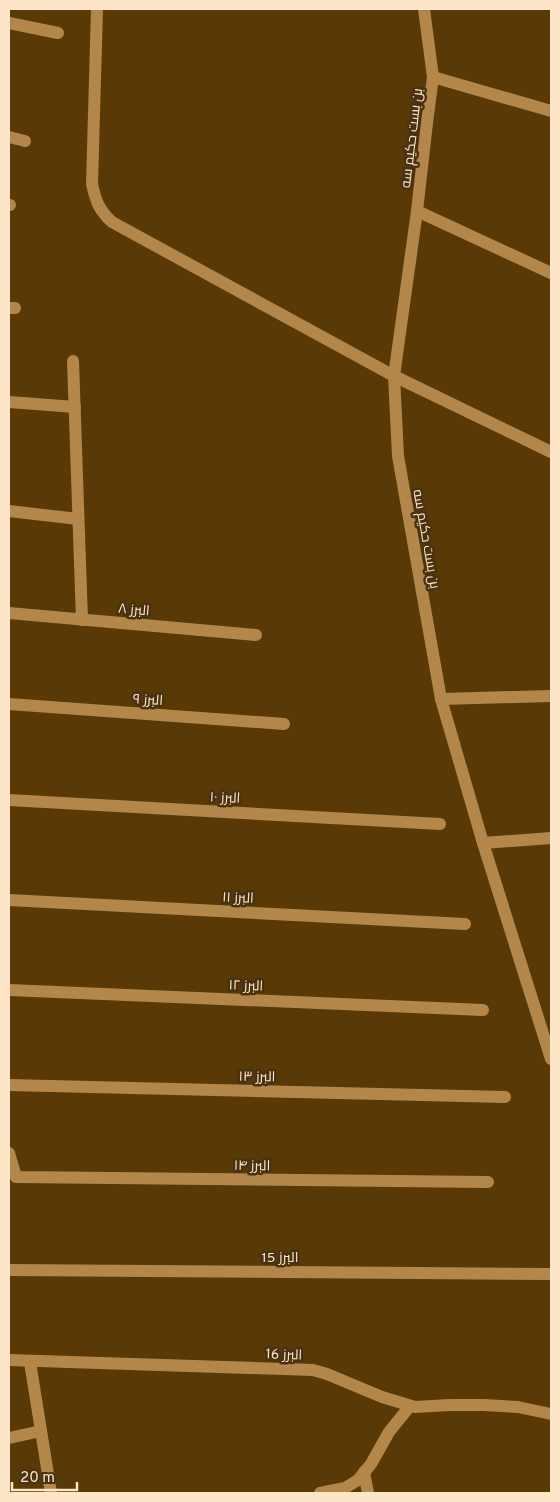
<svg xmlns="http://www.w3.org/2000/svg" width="560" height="1502" font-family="Overpass,Cairo,sans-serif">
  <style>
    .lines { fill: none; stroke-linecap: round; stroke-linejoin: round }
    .street { stroke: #b3874a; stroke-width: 12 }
    .labels { text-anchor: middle; stroke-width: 5; stroke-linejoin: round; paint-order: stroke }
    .street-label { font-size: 14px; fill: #fde5c7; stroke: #483211 }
  </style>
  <rect width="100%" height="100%" fill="#593a06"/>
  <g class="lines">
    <g class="street">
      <path d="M 97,9 L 92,184 C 96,202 99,210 112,222 L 394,376 L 551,452"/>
      <polyline points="424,9 433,77 427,123 417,211 394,376 398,456 441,699 483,843 551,1059"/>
      <polyline points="9,23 58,33"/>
      <polyline points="433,77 551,111"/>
      <polyline points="9,137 25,141"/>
      <polyline points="9,205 10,205"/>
      <polyline points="417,211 551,273"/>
      <polyline points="9,308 15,308"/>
      <polyline points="73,361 82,620"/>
      <polyline points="9,402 75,407"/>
      <polyline points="9,511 78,519"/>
      <polyline points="9,613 256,635"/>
      <polyline points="441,699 551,696"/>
      <polyline points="9,704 284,724"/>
      <polyline points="9,800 440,824"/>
      <polyline points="483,843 551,838"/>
      <polyline points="9,900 465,924"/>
      <polyline points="9,990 483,1010"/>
      <polyline points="9,1085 505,1097"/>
      <polyline points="9,1153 16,1177 488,1182"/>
      <polyline points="9,1270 551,1274"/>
      <polyline points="9,1360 313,1370 327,1374 382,1397 415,1407 450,1405 484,1405 518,1407 551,1414"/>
      <polyline points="30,1362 51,1493"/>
      <polyline points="9,1438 41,1431"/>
      <polyline points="364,1472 368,1493"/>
      <polyline points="320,1493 345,1488 358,1480 371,1464 389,1432 410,1406"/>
    </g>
  </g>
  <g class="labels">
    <g class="street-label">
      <text transform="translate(411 138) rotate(-83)" y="5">بن بست حکیم سه</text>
      <text transform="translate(427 539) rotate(80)" y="5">بن بست حکیم سه</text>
      <text transform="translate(134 609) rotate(5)" y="5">البرز ۸</text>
      <text transform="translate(148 699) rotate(4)" y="5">البرز ۹</text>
      <text transform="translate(225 797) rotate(3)" y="5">البرز ۱۰</text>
      <text transform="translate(238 897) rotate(3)" y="5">البرز ۱۱</text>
      <text transform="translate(246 985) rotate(2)" y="5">البرز ۱۲</text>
      <text transform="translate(257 1076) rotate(1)" y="5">البرز ۱۳</text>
      <text transform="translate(252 1165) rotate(1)" y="5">البرز ۱۴</text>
      <text x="280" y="1262">البرز 15</text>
      <text transform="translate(284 1354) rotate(2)" y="5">البرز 16</text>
    </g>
  </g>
  <rect width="560" height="1502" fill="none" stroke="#fde5c7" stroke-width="20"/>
  <path d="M12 1482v8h65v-8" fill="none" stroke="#fde5c7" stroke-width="2.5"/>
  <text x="20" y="1482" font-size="15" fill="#fde5c7" stroke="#483211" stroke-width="4" paint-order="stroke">20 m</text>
</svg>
